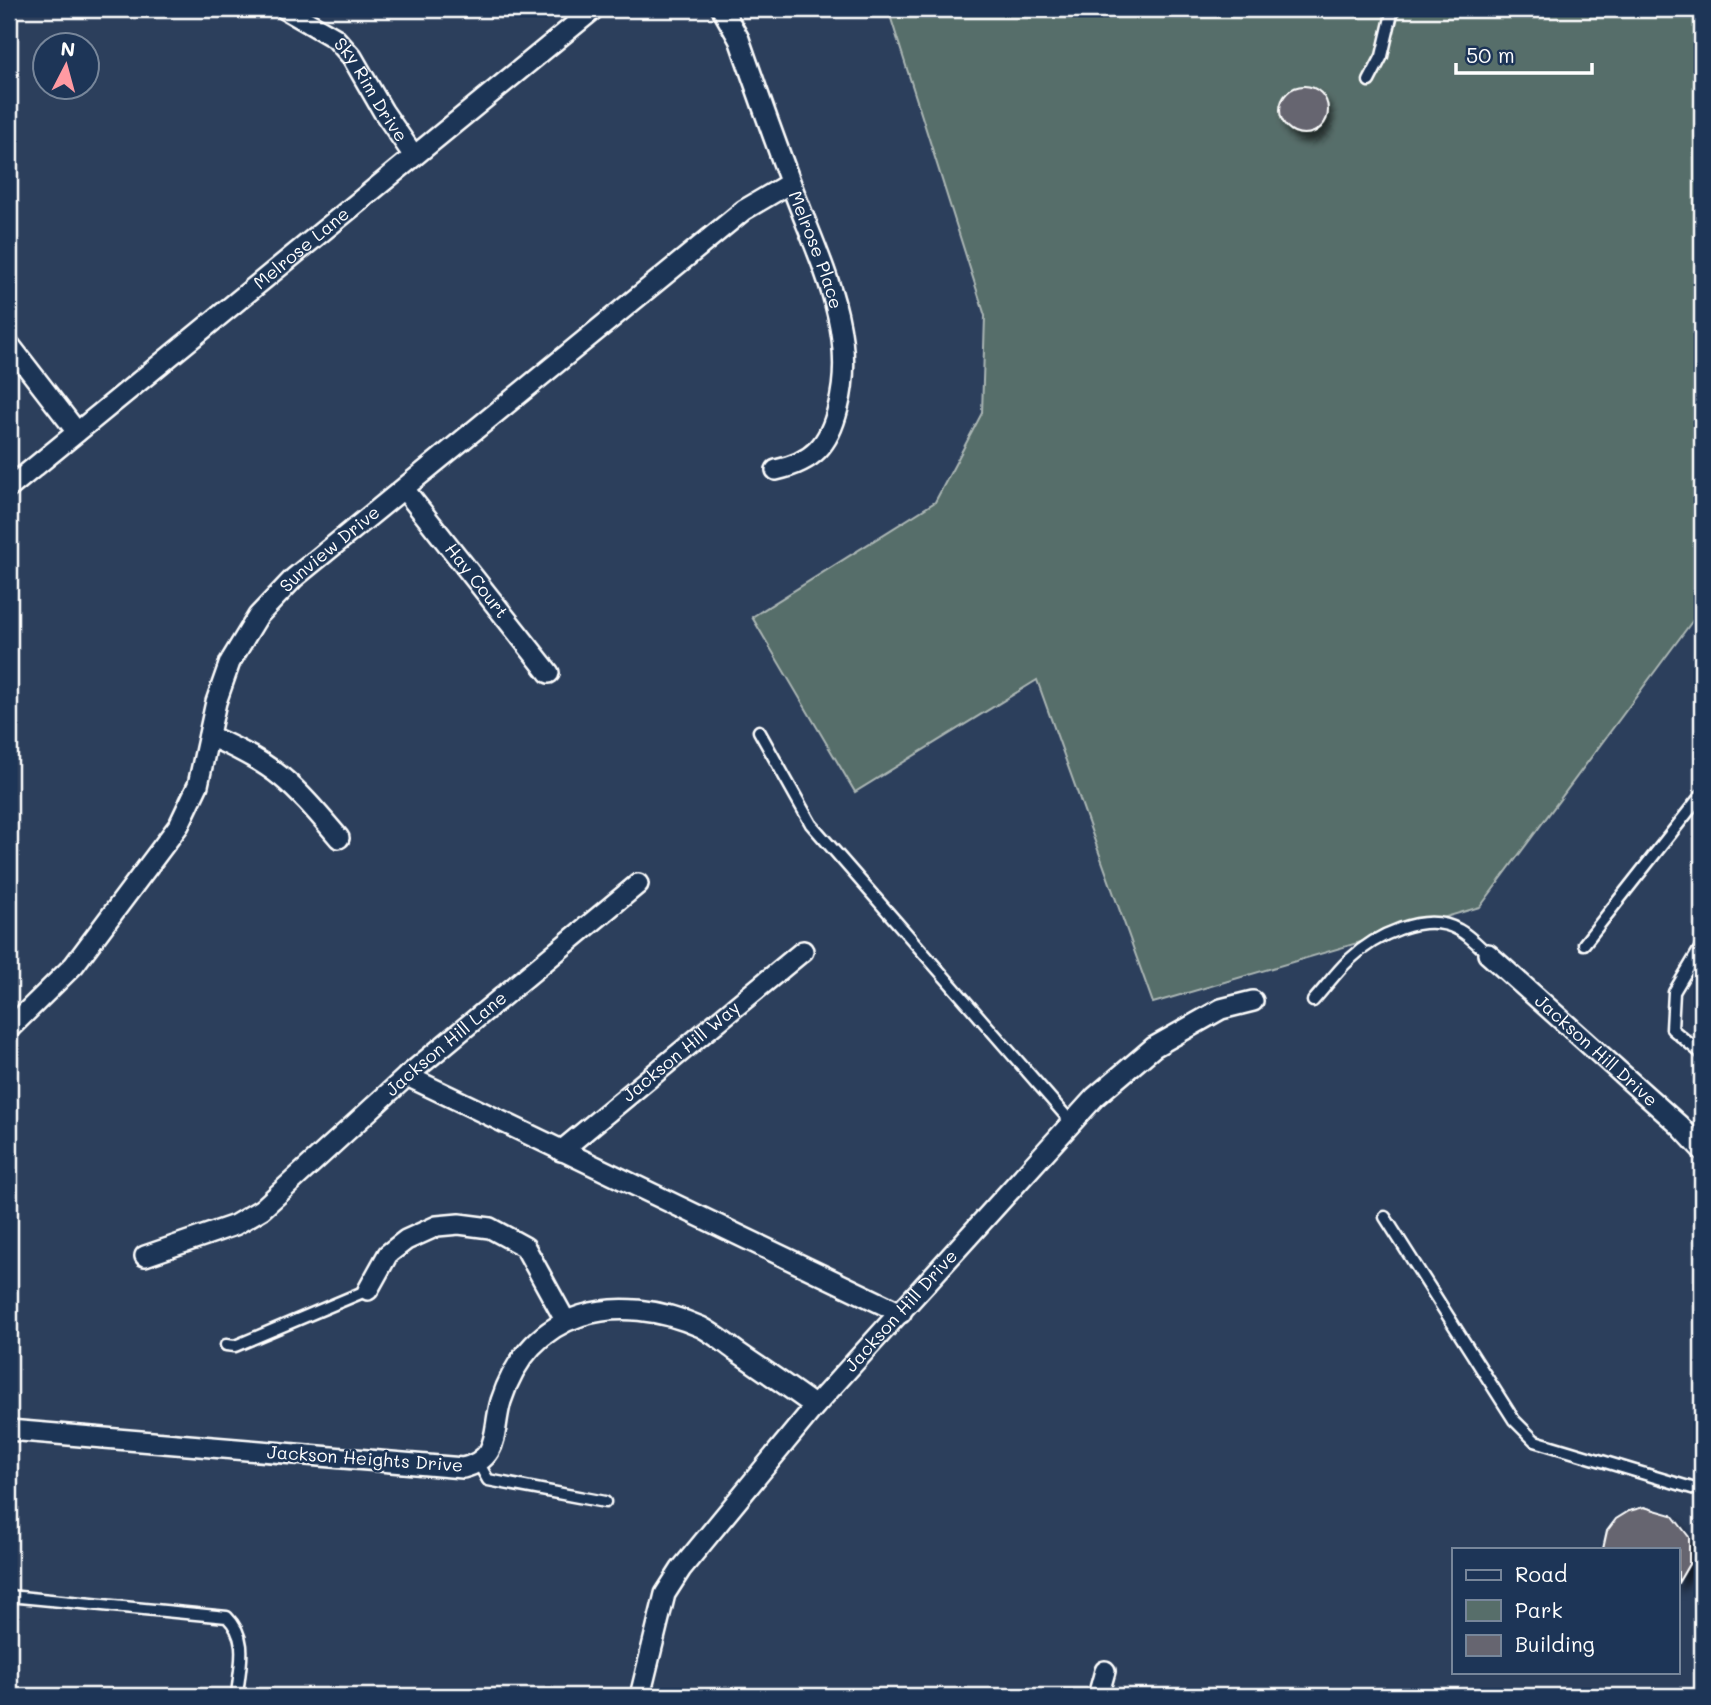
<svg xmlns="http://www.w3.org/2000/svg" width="1711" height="1705" font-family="Mali,sans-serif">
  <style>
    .green { fill: #576e6a; stroke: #abb6b4; stroke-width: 2 }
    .building { fill: #666570; stroke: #fff; stroke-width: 2; filter: url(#shadow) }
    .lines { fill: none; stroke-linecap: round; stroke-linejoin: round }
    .service-casing { stroke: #fff; stroke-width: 15 }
    .minor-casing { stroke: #fff; stroke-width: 24 }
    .service { stroke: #1d3557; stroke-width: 10 }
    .minor { stroke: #1d3557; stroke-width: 19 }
    .labels { text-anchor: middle; stroke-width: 5; stroke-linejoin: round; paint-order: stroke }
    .street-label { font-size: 18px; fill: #fff; stroke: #1d3557 }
  </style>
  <defs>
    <filter id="shadow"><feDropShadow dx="4.5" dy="8" stdDeviation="3.5" flood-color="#0009"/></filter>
  </defs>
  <rect width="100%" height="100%" fill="#2c3f5c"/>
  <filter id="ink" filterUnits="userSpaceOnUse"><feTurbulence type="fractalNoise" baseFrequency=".0143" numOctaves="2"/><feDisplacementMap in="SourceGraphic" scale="14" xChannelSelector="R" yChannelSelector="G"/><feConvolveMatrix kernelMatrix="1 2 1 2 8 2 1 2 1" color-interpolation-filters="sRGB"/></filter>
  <g filter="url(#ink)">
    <polygon class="green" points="888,9 1702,9 1702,608 1480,907 1153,1003 1037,680 855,792 752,617 935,502 982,413 985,316"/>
    <g class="building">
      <circle cx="1304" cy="110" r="24"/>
      <polygon points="1644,1507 1672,1515 1689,1537 1689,1564 1678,1583 1678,1549 1603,1549 1607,1531 1616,1519 1629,1511"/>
    </g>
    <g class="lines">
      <defs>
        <g id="service">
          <polyline points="1369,81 1382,56 1393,9"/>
          <polyline points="759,731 811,824 1072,1123"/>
          <polyline points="1584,944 1702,794"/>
          <polyline points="1702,945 1674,992 1672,1029 1702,1054"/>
          <path d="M 1313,1001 C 1325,988 1336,972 1349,960 C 1374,936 1425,910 1459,930 C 1470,936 1479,946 1488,954"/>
          <polyline points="1385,1217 1514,1420 1535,1441 1702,1491"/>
          <polyline points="226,1345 235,1346 368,1290"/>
          <polyline points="479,1464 488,1480 605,1502"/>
          <path d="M 9,1596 L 227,1617 C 250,1640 239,1667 237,1696"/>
        </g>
        <g id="minor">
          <path id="s1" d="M 285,9 L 335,38 L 352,57 L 383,111 L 414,156"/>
          <path id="s2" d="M 722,9 L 739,39 C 756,88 773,136 791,184 C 817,256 859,330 838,408 C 829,445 813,462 776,470"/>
          <polyline points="9,344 77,432"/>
          <path id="s3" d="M 9,488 L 594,9"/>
          <path id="s4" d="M 404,489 L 549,673"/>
          <path d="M 209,736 C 277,765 292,783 339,838"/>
          <path id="s5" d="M 1488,954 L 1679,1125 L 1702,1150"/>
          <path id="s6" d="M 9,1029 L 74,965 L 179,825 L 198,785 L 216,702 L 230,662 L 258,616 L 294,578 L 744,210 L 790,183"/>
          <polyline points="407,1076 901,1313"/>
          <path id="s7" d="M 561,1151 L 803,951"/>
          <path id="s8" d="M 145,1256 L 235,1225 L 262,1209 L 407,1076 L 638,884"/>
          <polyline points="368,1290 388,1254 406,1240 437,1226 459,1224 490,1228 525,1247 565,1320"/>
          <path d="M 9,1430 L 463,1468 C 501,1458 492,1432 501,1401 C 531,1308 618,1291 701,1327 C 713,1333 725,1343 736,1351 C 762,1369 789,1387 815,1406"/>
          <path id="s9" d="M 640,1696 L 665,1594 L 681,1569 L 815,1406 L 1095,1097 L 1154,1047 L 1221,1009 L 1253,1001"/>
          <polyline points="1098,1696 1105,1671"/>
        </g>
      </defs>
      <use href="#service" class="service-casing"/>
      <use href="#minor" class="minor-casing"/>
      <use href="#service" class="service"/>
      <use href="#minor" class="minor"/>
    </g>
  </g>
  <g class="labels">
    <g class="street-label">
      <text dy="6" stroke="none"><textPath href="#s1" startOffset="121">Sky Rim Drive</textPath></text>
      <text dy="6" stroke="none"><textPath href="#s3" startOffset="378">Melrose Lane</textPath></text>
      <text dy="6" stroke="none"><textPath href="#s2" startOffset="259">Melrose Place</textPath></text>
      <text dy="6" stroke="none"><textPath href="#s6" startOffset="590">Sunview Drive</textPath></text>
      <text dy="6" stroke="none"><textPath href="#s4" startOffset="117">Hay Court</textPath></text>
      <text dy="6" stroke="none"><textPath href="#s8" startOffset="374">Jackson Hill Lane</textPath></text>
      <text dy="6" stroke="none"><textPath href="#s7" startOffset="156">Jackson Hill Way</textPath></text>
      <text dy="6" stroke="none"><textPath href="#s5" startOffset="145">Jackson Hill Drive</textPath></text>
      <text dy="6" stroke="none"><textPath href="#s9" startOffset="474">Jackson Hill Drive</textPath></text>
      <text transform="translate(365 1459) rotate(4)" y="6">Jackson Heights Drive</text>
    </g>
  </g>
  <rect width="1711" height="1705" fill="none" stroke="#1d3557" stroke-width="35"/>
  <rect x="18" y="18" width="1676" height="1670" fill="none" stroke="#fff" stroke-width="2.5" filter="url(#ink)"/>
  <rect x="1452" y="1548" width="228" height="126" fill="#1d3557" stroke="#77869a" stroke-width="2"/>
  <rect x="1466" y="1570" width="35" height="10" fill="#1d3557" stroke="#77869a" stroke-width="2"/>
  <text x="1515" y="1582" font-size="21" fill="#ffffff">Road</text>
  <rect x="1466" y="1600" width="35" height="21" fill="#576e6a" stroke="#77869a" stroke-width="2"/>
  <text x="1515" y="1618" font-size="21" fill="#ffffff">Park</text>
  <rect x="1466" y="1635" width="35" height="21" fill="#666570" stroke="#77869a" stroke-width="2"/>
  <text x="1515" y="1652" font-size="21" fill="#ffffff">Building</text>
  <g transform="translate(66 66) rotate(6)"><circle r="33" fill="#1d3557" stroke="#77869a" stroke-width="2"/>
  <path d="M0-5L12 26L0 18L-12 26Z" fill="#ff9aa2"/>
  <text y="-10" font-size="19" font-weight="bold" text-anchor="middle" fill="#ffffff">N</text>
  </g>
  <path d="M1456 63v10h136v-10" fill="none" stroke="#ffffff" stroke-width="3.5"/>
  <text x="1466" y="63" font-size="21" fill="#ffffff" stroke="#1d3557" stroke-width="5" paint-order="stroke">50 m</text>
</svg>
